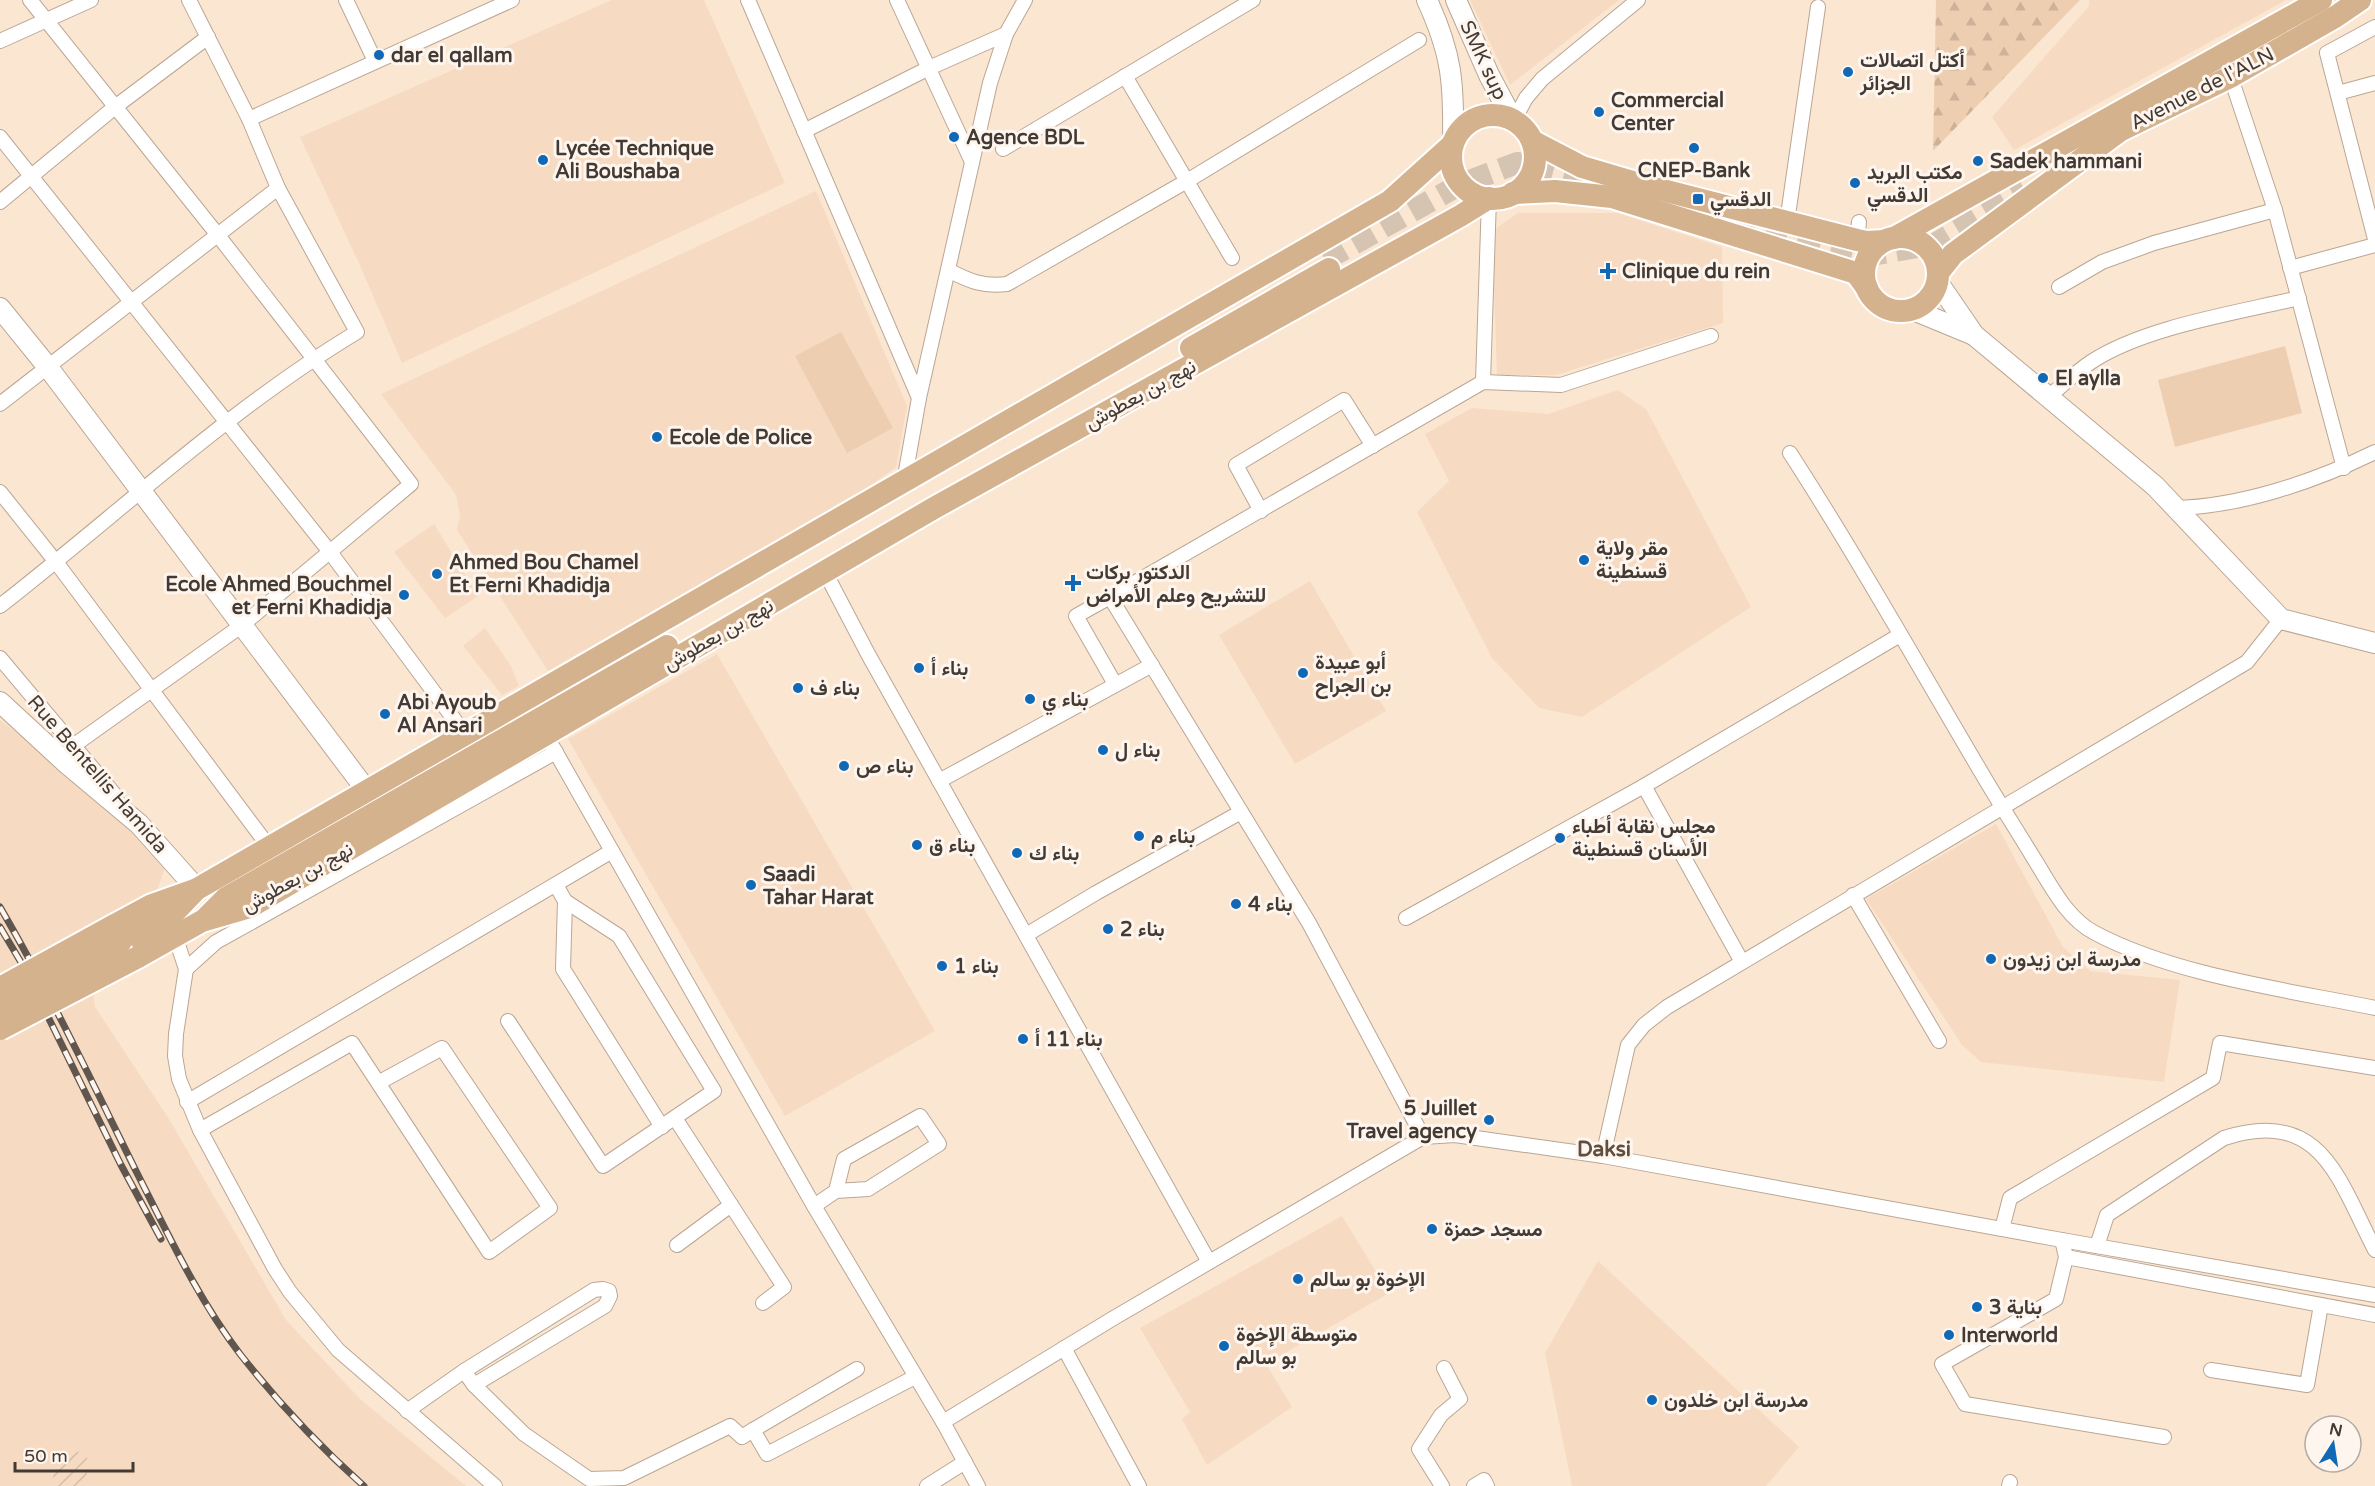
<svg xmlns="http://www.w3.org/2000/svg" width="2375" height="1486" font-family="'Varela Round',Vazirmatn,sans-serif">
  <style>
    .built { fill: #f6dbc2 }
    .industrial { fill: url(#industrial-furrows) }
    .green { fill: #eeceb1 }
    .forest { fill: url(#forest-firs) }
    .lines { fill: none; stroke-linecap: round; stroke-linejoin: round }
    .primary-tunnel { stroke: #d6c4b2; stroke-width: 22; stroke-dasharray: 22 11; stroke-linecap: butt }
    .street-casing { stroke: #baa694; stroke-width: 16 }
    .secondary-casing { stroke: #baa694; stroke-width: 22 }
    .primary-casing { stroke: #fff; stroke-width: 26 }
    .street { stroke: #fff; stroke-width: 14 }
    .secondary { stroke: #fff; stroke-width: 20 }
    .primary { stroke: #d5b28e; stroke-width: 22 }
    .rail-casing { stroke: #60564d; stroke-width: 7 }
    .rail { stroke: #fef6ee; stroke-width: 4.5; stroke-dasharray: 14; stroke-linecap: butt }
    .primary-bridge-casing { stroke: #fff; stroke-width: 26; stroke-linecap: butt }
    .primary-bridge { stroke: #d5b28e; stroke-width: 22 }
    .poi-dot { fill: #1068b6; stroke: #fef6ee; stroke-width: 2 }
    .labels { text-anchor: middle; stroke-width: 6; stroke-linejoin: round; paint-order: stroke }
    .poi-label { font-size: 20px; font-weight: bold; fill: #423a33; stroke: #fef6ee; text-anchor: start }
    .street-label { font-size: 20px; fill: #423a33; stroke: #fef6ee }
    .neighbourhood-label { font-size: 21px; font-weight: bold; fill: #604e3e; stroke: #fef6ee }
  </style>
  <defs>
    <pattern id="industrial-furrows" width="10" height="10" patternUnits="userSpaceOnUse" patternTransform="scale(1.5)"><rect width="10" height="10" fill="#f6dbc2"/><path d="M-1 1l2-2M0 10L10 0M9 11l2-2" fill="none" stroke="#d4bda7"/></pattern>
    <pattern id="forest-firs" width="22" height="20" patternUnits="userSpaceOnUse" patternTransform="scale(1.5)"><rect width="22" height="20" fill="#eeceb1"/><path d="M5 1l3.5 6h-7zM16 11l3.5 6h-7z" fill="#cdb299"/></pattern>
  </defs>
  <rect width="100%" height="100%" fill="#fbe6d2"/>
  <g class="built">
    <polygon points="612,0 704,0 785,183 402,363 358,261 300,137"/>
    <polygon points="1470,0 1619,0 1510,85"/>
    <polygon points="2089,0 2286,0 2014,150 1992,117 2089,6"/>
    <polygon points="816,191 907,406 896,467 870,486 548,671 457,530 460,515 456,495 381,394"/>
    <polygon points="1518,213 1618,213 1722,247 1723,323 1556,375 1497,375 1492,231"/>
    <polygon points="1618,390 1646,409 1751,607 1582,717 1539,708 1492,658 1417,512 1449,481 1425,434 1472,408 1548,414"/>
    <polygon points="434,524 478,596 445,618 394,552"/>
    <polygon points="1310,581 1386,711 1295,764 1219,635"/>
    <polygon points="485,628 511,666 519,686 502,695 463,646"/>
    <polygon points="717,654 935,1031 785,1116 568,739"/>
    <polygon points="0,720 54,761 153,847 165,868 156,894 90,969 95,1007 169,1119 286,1320 360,1399 466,1486 0,1486"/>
    <polygon points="1996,824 2063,947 2090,971 2180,980 2164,1082 1981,1062 1962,1045 1866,899"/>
    <polygon points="1342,1216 1389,1293 1266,1364 1292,1407 1207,1465 1182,1419 1190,1412 1140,1328"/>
    <polygon points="1598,1261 1799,1447 1766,1486 1572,1486 1545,1353"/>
  </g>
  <polygon class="industrial" points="54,1451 87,1452 87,1486 53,1486"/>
  <g class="green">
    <polygon points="841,332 893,428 847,453 795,356"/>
    <polygon points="2285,346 2302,413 2175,447 2158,380"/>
  </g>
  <polygon class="forest" points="1936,0 2080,0 1933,151"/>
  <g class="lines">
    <g class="primary-tunnel">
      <polyline points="1670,205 1815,242"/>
      <polyline points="1800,236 1871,255 1935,244 2025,190"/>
      <polyline points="1325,260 1459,185 1517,163 1545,167 1597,181"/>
    </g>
    <defs>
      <g id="street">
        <polyline points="30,0 217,234 411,484 241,626 73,746 65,762"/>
        <polyline points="346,0 375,61"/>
        <polyline points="748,0 919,398"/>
        <polyline points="897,0 972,162"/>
        <polyline points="2375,27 2327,53 2375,239"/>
        <polyline points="0,41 91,0"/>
        <polyline points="2228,69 2275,210 2344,468"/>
        <polyline points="1125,76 1232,258"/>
        <polyline points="2338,93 2375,83"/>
        <polyline points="249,119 512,0"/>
        <polyline points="1514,120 1526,98 1542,79 1638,0"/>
        <polyline points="804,131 929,68 1006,34"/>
        <polyline points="0,137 330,552 465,734"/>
        <polyline points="1003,149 1253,0"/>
        <polyline points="0,202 115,107 208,37"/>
        <polyline points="1787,222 1818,7"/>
        <polyline points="1857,240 1859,222"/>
        <polyline points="2290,268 2375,245"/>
        <path d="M 948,270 C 969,281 983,287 1007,284 L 1187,181 L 1419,40"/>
        <polyline points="2059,287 2102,262 2154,243 2275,210"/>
        <polyline points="1483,382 1489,198"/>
        <path d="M 2048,397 C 2062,386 2076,372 2091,362 C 2144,327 2236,313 2299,298"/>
        <polyline points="0,404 278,188"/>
        <path d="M 1790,453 C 1857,557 1918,665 1981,772 C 1998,801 2016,829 2033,857 C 2050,884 2066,918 2095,933 C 2174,975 2287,990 2375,1008"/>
        <polyline points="904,482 919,398 990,83 1006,34 1025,0"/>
        <polyline points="0,492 56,562 269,847"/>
        <path d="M 2174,508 C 2240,507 2316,481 2375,452"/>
        <polyline points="1261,511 1236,465 1344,400 1373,446"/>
        <polyline points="825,572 868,654 1209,1262"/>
        <polyline points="1110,597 1076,616 1115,684"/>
        <path d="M 0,606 C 118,514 229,409 357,332 L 278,188 L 249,119 L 189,0"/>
        <polyline points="0,658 115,795"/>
        <polyline points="546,735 814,1206 943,1422 978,1486"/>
        <polyline points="939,781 1152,665"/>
        <polyline points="1853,895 1939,1041"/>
        <polyline points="565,901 563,969 662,1127"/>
        <polyline points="1406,918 1644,786"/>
        <polyline points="1026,935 1096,893 1241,812"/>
        <polyline points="175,936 186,969 176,1034 175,1056 179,1079 200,1130 275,1269 290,1292 338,1350 495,1486"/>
        <polyline points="1742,962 1644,786 1900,635"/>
        <polyline points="186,969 216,942 556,752"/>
        <polyline points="508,1021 603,1166 714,1091 619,936 565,901 556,885"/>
        <polyline points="187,1102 612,851"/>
        <polyline points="675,1118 784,1287 763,1303"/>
        <polyline points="200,1130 352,1043 489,1252 550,1208 442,1048 378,1083"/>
        <polyline points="1423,1137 1309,923 1110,597 1483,382 1561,385 1711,336"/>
        <polyline points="1603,1156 1628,1045 1644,1025 1667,1007 2247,662 2281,619"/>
        <polyline points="814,1206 836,1191 868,1189 939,1144 920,1116 844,1159 836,1191"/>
        <polyline points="2002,1229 2010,1198 2213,1078 2220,1043 2375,1068"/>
        <polyline points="2062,1240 2066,1257 2056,1299 1942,1364 1965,1404 2164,1437"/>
        <polyline points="677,1245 731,1205"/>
        <path d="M 2097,1246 L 2107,1215 L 2224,1138 C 2322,1107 2338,1179 2375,1250"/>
        <polyline points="2066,1257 2375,1315"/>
        <polyline points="1064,1348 1139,1486"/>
        <polyline points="2211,1370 2307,1385 2321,1305"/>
        <polyline points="464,1371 594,1290 603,1289 609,1291 610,1296 605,1306 474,1385"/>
        <polyline points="407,1411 464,1371 474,1385 524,1434 589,1479 624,1478 730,1426 742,1437 753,1430 767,1454 915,1377"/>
        <polyline points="943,1422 1112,1319 1423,1137 1455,1135 1603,1156 2062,1240 2375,1295"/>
        <polyline points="753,1430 857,1369"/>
        <polyline points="927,1486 965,1462"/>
        <polyline points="1442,1486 1419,1449 1441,1415 1460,1399 1444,1368"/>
        <polyline points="1474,1486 1484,1480 1487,1486"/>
        <polyline points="2009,1486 2010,1482"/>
      </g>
      <g id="secondary">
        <path d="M 1427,0 C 1452,54 1454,83 1453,142"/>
        <polyline points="1456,0 1489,75 1513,120"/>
        <polyline points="1937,281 1974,335 2155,486 2281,619 2375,643"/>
        <polyline points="0,308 47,366 367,791"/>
        <polyline points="1911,309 1974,335"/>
        <polyline points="0,702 65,762 139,824 197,889"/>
      </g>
      <g id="primary">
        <circle cx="1493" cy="157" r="42"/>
        <polyline points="1532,141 1582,167 1643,185 1857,240 1867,242 1884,241"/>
        <polyline points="1513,193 1555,191 1612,197 1856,273 1867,288"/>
        <circle cx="1901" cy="274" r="37"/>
        <polyline points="1894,238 2321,0"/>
        <polyline points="1938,273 1953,254 2121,130 2232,76 2335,17 2360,0"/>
        <polyline points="1191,348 1329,269"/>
        <polyline points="206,918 226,898 667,646"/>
        <polyline points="113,926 152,905 197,889 1390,201 1451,146"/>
        <polyline points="120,943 170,917 194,892"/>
        <polyline points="138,957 202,921 250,907 934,508 1460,216 1489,198"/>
      </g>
    </defs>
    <use href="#street" class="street-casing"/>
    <use href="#secondary" class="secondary-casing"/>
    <use href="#primary" class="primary-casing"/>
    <use href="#street" class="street"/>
    <use href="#secondary" class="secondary"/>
    <use href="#primary" class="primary"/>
    <defs>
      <g id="rail">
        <path d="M 0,907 C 50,993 93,1084 137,1173 C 168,1234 198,1299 240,1354 C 277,1401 319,1446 364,1486"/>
        <polyline points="0,927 22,964 121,1165 161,1239"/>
      </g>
    </defs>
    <use href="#rail" class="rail-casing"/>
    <use href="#rail" class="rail"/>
    <defs>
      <g id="primary-bridge">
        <polyline points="0,988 113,926"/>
        <polyline points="0,1006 120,943"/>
        <polyline points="0,1029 138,957"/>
      </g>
    </defs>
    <use href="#primary-bridge" class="primary-bridge-casing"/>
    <use href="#primary-bridge" class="primary-bridge"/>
  </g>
  <g class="poi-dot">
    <circle cx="379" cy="55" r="6"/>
    <circle cx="1848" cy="72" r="6"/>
    <circle cx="1599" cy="112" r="6"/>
    <circle cx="954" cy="137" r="6"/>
    <circle cx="1694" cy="148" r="6"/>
    <circle cx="543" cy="160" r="6"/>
    <circle cx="1978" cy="161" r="6"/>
    <circle cx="1855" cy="183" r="6"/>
    <rect x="1692" y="193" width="12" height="12" rx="3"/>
    <path d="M1605 262h6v6h6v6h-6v6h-6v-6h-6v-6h6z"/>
    <circle cx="2043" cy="378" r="6"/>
    <circle cx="657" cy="437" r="6"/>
    <circle cx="1584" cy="560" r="6"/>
    <circle cx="437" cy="574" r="6"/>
    <path d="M1070 574h6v6h6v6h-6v6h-6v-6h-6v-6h6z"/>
    <circle cx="404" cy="595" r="6"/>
    <circle cx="919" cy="668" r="6"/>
    <circle cx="1303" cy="673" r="6"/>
    <circle cx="798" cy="688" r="6"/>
    <circle cx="1030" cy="699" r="6"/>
    <circle cx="385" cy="714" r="6"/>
    <circle cx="1103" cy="750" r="6"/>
    <circle cx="844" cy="766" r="6"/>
    <circle cx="1139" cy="836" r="6"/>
    <circle cx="1560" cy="838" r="6"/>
    <circle cx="917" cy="845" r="6"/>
    <circle cx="1017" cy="853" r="6"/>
    <circle cx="751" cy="885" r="6"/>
    <circle cx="1236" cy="904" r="6"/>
    <circle cx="1108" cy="929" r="6"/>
    <circle cx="1991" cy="959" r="6"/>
    <circle cx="942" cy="966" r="6"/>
    <circle cx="1023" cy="1039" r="6"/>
    <circle cx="1489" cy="1120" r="6"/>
    <circle cx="1432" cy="1229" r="6"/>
    <circle cx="1298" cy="1279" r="6"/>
    <circle cx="1977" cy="1307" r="6"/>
    <circle cx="1949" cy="1335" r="6"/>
    <circle cx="1224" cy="1346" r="6"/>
    <circle cx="1652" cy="1400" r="6"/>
  </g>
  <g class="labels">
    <g class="poi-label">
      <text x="391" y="62">dar el qallam</text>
      <text x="1860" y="67">أكتل اتصالات<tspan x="1860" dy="23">الجزائر</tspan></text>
      <text x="1611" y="107">Commercial<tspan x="1611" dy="23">Center</tspan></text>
      <text x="966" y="144">Agence BDL</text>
      <text x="555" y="155">Lycée Technique<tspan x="555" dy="23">Ali Boushaba</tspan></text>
      <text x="1990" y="168">Sadek hammani</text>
      <text x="1694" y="177" text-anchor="middle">CNEP-Bank</text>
      <text x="1867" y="179">مكتب البريد<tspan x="1867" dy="23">الدقسي</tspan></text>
      <text x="1710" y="206">الدقسي</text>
      <text x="1622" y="278">Clinique du rein</text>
      <text x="2055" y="385">El aylla</text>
      <text x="669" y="444">Ecole de Police</text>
      <text x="1596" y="555">مقر ولاية<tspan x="1596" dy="23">قسنطينة</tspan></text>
      <text x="449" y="569">Ahmed Bou Chamel<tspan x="449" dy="23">Et Ferni Khadidja</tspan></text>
      <text x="1086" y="579">الدكتور بركات<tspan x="1086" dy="23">للتشريح وعلم الأمراض</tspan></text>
      <text x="392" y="591" text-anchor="end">Ecole Ahmed Bouchmel<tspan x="392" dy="23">et Ferni Khadidja</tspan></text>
      <text x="1315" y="669">أبو عبيدة<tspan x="1315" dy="23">بن الجراح</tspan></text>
      <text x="931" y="675">بناء أ</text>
      <text x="810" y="695">بناء ف</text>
      <text x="1042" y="706">بناء ي</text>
      <text x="397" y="709">Abi Ayoub<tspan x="397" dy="23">Al Ansari</tspan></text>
      <text x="1115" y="757">بناء ل</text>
      <text x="856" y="773">بناء ص</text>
      <text x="1572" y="833">مجلس نقابة أطباء<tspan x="1572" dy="23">الأسنان قسنطينة</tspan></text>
      <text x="1151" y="843">بناء م</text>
      <text x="929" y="852">بناء ق</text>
      <text x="1029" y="860">بناء ك</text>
      <text x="763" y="881">Saadi<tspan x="763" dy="23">Tahar Harat</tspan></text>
      <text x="1248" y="911">بناء 4</text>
      <text x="1120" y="936">بناء 2</text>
      <text x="2003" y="966">مدرسة ابن زيدون</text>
      <text x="954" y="973">بناء 1</text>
      <text x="1035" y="1046">بناء 11 أ</text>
      <text x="1477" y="1115" text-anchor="end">5 Juillet<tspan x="1477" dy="23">Travel agency</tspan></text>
      <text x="1444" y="1236">مسجد حمزة</text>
      <text x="1310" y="1286">الإخوة بو سالم</text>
      <text x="1989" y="1314">بناية 3</text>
      <text x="1236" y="1341">متوسطة الإخوة<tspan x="1236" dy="23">بو سالم</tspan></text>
      <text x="1961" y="1342">Interworld</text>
      <text x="1664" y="1407">مدرسة ابن خلدون</text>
    </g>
    <g class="street-label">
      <text transform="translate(1484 60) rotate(65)" y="7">SMK sup</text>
      <text transform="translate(2202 88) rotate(-27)" y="7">Avenue de l'ALN</text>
      <text transform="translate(1140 394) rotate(-29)" y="7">نهج بن بعطوش</text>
      <text transform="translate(718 634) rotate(-30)" y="7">نهج بن بعطوش</text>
      <text transform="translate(98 774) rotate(49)" y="7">Rue Bentellis Hamida</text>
      <text transform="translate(297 877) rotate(-29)" y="7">نهج بن بعطوش</text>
    </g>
    <g class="neighbourhood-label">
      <text x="1604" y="1156">Daksi</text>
    </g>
  </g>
  <g transform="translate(2333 1444) rotate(12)"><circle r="28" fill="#fef6ee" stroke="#b3aba3" stroke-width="1.5"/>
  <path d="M0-4.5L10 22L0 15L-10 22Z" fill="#1068b6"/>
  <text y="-9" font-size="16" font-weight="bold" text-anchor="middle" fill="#423a33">N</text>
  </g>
  <path d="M15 1462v9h118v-9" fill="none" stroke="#423a33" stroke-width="3"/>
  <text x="24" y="1462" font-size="18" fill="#423a33" stroke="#fef6ee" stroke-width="4.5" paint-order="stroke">50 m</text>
</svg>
